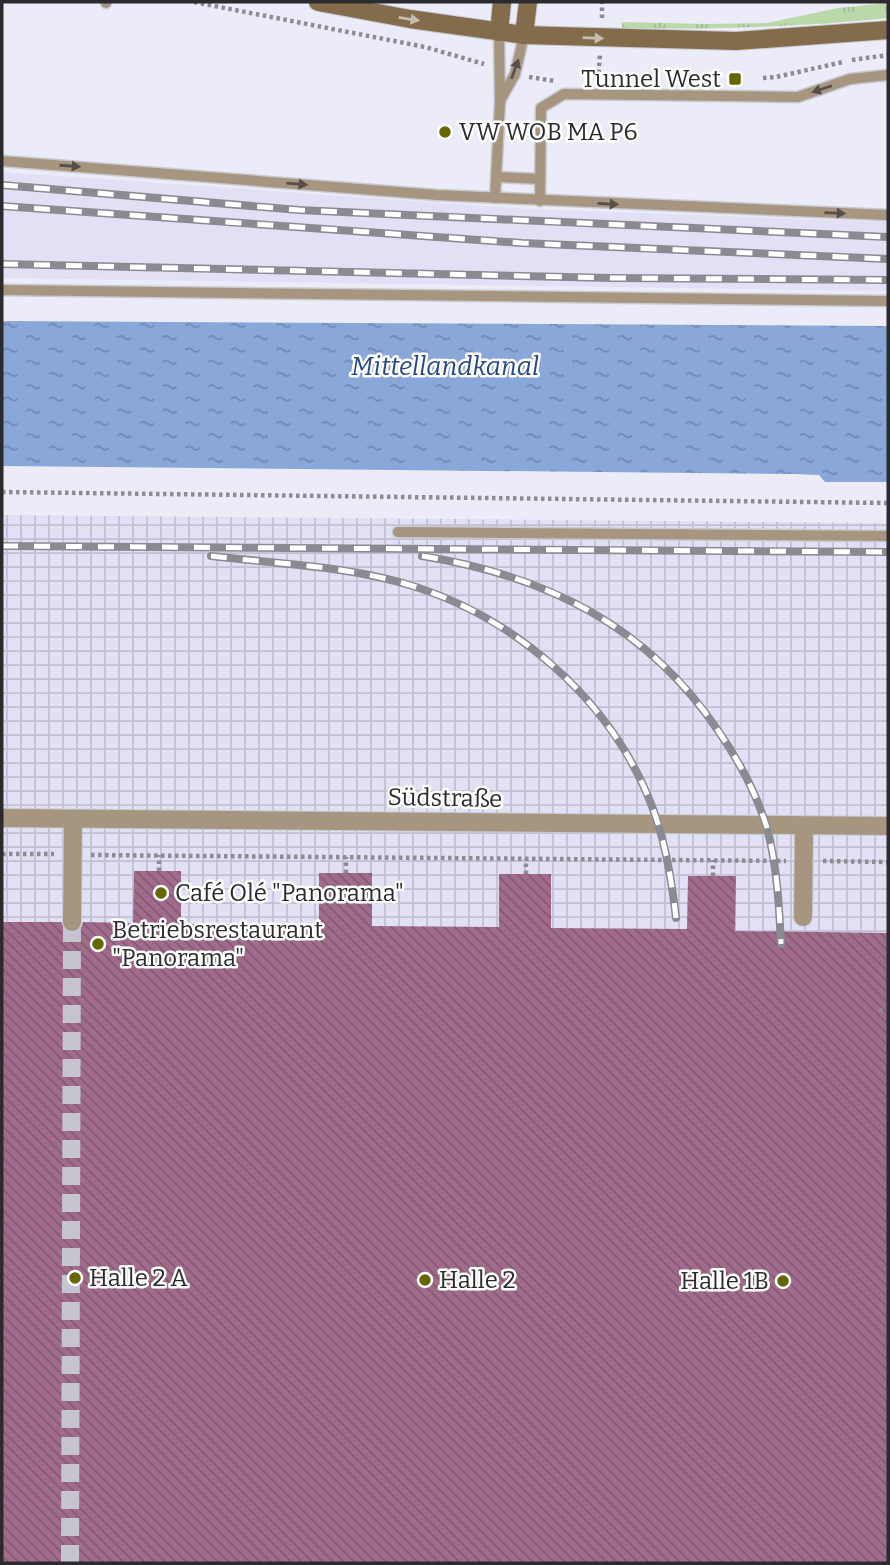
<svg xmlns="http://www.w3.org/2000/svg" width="890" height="1565" font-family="Bitter,serif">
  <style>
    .built { fill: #e1e0f4 }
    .industrial { fill: url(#industrial-grid) }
    .grass { fill: url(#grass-tufts) }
    .water { fill: url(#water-ripples) }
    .building { fill: url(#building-back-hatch) }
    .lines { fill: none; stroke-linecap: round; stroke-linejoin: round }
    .street-tunnel { stroke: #c5c5d0; stroke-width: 18; stroke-dasharray: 18 9; stroke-linecap: butt }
    .lane-casing { stroke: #c9c9d4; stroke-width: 13 }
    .street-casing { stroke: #c9c9d4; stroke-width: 20 }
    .secondary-casing { stroke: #c9c9d4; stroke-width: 20 }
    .path { stroke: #8c8c94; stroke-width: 4.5; stroke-dasharray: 3.5 3.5; stroke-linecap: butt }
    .lane { stroke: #a69680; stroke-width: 10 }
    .street { stroke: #a69680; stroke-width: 18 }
    .secondary { stroke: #836c4c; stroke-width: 18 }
    .rail-casing { stroke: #8a8a92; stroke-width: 8 }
    .rail { stroke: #fff; stroke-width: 5; stroke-dasharray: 16; stroke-linecap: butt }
    .oneway { fill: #c7bdae }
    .oneway2 { fill: #56504b }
    .poi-dot { fill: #676701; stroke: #fff; stroke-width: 2.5 }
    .labels { text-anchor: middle; stroke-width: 5; stroke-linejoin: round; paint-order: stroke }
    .poi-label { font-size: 24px; fill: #2b2b2f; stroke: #fff; text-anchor: start }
    .street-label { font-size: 24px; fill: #2b2b2f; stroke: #fff }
    .water-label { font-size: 26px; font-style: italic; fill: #274987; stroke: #fff }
  </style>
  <defs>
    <pattern id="industrial-grid" width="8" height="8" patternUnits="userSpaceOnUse" patternTransform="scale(1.75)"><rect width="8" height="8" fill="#e1e0f4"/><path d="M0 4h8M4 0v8" fill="none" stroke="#c1c0d2"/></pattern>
    <pattern id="grass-tufts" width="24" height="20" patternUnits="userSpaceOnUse" patternTransform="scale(1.75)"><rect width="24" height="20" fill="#bbd9a8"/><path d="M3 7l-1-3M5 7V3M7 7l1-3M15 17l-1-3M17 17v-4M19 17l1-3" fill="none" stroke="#a1ba91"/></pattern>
    <pattern id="water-ripples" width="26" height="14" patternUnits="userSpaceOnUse" patternTransform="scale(1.75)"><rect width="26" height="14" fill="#89a7d8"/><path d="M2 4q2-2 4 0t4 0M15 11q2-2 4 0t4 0" fill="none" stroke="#7088b0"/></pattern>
    <pattern id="building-back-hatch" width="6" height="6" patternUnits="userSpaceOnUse" patternTransform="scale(1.75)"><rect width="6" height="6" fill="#a16c8c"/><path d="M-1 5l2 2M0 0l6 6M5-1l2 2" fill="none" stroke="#835973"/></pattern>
  </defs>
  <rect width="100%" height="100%" fill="#ececf8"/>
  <polygon class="built" points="2,172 529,209 888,222 888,291 2,278"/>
  <polygon class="industrial" points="2,515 888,523 888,1563 2,1563"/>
  <path class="grass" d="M 888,3 L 888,18 C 799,27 711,30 622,28 L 622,22 L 706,24 L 767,23 L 838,8 Z"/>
  <polygon class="water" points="2,321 888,326 888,482 825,482 819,475 793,474 2,466"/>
  <polygon class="building" points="134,871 181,871 181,924 319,925 319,873 372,873 372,926 499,927 499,874 551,874 551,928 687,929 688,876 736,876 735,931 888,933 888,1563 2,1563 2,922 61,922 66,931 73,933 81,928 83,922 133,923"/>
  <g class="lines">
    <polyline class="street-tunnel" points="70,1563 72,922"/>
    <defs>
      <g id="lane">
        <polyline points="106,3 106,2"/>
        <polyline points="501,99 515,74 524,35"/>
        <polyline points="2,161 437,195 888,215"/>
        <polyline points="497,177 540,179"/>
        <polyline points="495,198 500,102 499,32"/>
        <polyline points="540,201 541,108 564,94 798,97 850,79 888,75"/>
        <polyline points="2,290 888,301"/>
        <polyline points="398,532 888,536"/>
      </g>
      <g id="street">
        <polyline points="2,818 888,826"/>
        <polyline points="803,917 804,826"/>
        <polyline points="72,922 73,819"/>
      </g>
      <g id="secondary">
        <polyline points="318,2 410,19 524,35 736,41 888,30"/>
        <polyline points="499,32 502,2"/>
        <polyline points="524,35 528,2"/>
      </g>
    </defs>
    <use href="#lane" class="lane-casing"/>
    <use href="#street" class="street-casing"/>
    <use href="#secondary" class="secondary-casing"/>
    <g class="path">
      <polyline points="194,2 425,47 484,64"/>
      <polyline points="602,18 602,2"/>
      <polyline points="852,60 888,55"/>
      <polyline points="529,77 555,81"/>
      <polyline points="763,78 776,77 843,62"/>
      <polyline points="598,80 600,54"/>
      <polyline points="2,492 888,503"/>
      <polyline points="2,854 54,854"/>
      <polyline points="91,855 786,861"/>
      <polyline points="823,861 888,862"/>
      <polyline points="159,871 159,855"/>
      <polyline points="346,873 346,857"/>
      <polyline points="526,874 526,859"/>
      <polyline points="713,876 713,860"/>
      <polyline points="879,1010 888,1010"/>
    </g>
    <use href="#lane" class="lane"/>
    <use href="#street" class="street"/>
    <use href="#secondary" class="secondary"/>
    <defs>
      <g id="rail">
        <polyline points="2,185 299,210 888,237"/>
        <polyline points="2,206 522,243 888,259"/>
        <polyline points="2,264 611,278 888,280"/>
        <polyline points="2,546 888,552"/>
        <path d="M 211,556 C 279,564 351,566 416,587 C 515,619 606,697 647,794 C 664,833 671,875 676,918"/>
        <path d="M 422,556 C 547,576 648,626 719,732 C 739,761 757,795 767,828 C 777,866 779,904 781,944"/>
      </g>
    </defs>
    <use href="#rail" class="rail-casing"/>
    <use href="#rail" class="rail"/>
  </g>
  <defs><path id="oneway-solid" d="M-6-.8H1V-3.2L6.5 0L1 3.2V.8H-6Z" transform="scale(1.75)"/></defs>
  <g class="oneway">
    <use href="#oneway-solid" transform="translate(409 19) rotate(9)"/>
    <use href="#oneway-solid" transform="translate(593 38) rotate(2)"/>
  </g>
  <g class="oneway2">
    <use href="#oneway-solid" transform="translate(515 69) rotate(-70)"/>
    <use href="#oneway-solid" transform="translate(822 89) rotate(162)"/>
    <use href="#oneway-solid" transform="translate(70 166) rotate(4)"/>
    <use href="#oneway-solid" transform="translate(297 184) rotate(5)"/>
    <use href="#oneway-solid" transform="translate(608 204) rotate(3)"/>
    <use href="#oneway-solid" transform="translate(835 213) rotate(2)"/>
  </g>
  <g class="poi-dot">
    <rect x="728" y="72" width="14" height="14" rx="3.5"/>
    <circle cx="445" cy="132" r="7"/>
    <circle cx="161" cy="893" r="7"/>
    <circle cx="98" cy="944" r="7"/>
    <circle cx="75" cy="1278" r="7"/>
    <circle cx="425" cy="1280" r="7"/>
    <circle cx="783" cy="1281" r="7"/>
  </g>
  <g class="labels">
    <g class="poi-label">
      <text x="721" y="87" text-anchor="end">Tunnel West</text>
      <text x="459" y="140">VW WOB MA P6</text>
      <text x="175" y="901">Café Olé "Panorama"</text>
      <text x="112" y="938">Betriebsrestaurant<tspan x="112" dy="28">"Panorama"</tspan></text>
      <text x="89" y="1286">Halle 2 A</text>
      <text x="439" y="1288">Halle 2</text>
      <text x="769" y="1289" text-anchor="end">Halle 1B</text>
    </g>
    <g class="street-label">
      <text transform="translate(445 798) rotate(1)" y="8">Südstraße</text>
    </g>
    <g class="water-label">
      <text x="445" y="375">Mittellandkanal</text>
    </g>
  </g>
  <rect width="890" height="1565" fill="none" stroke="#2b2b2f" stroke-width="7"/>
</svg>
